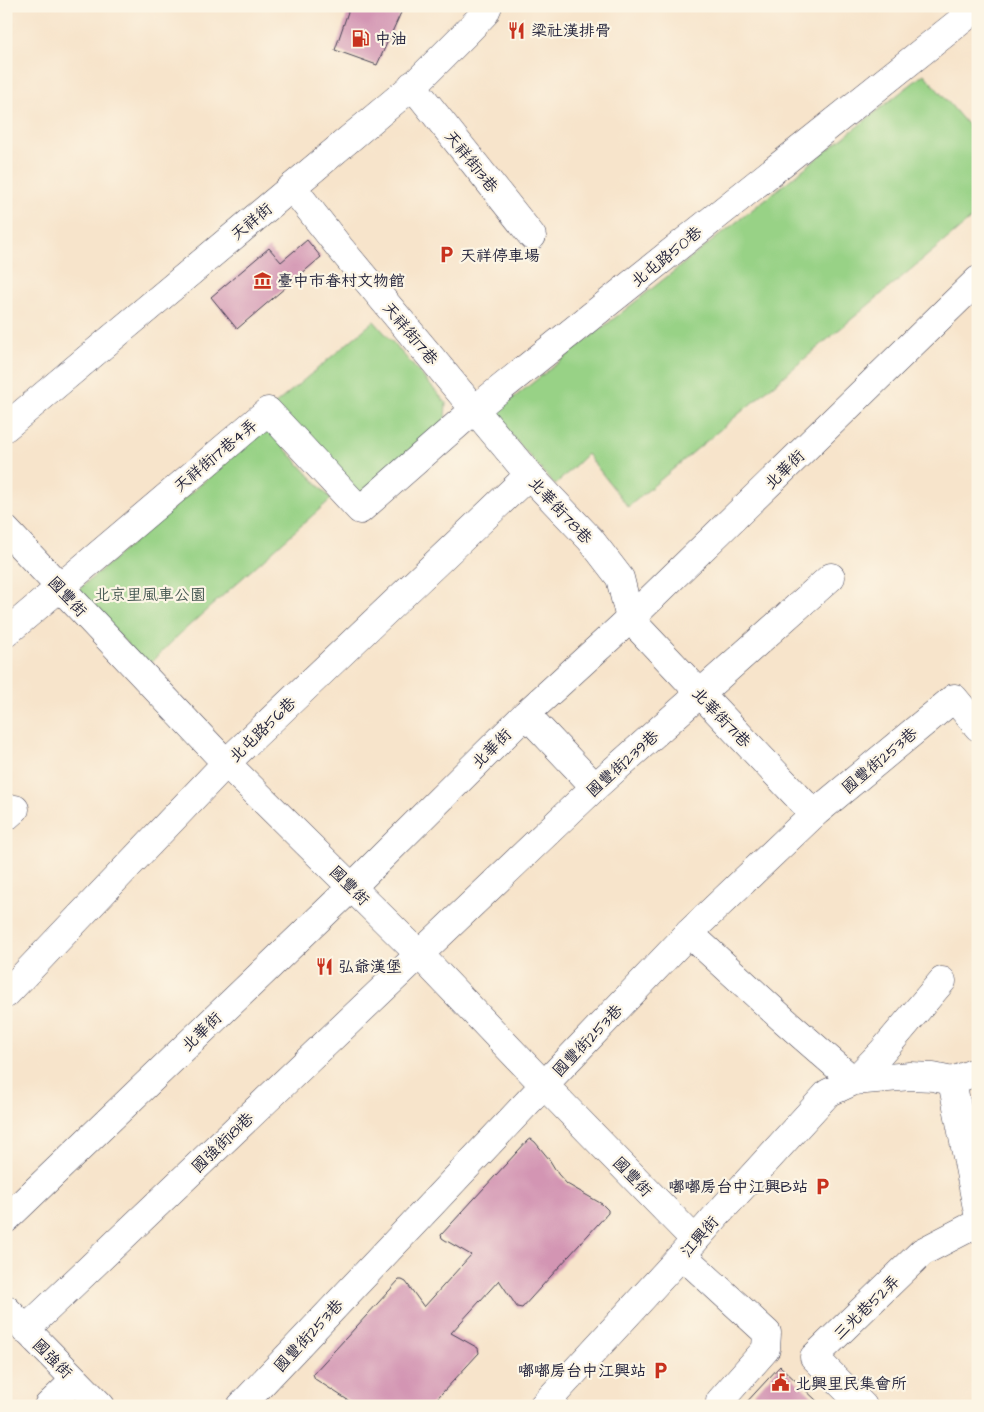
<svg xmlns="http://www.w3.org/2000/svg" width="984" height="1412" font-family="'Architects Daughter','LXGW WenKai TC',sans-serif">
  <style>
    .green { fill: #98d286; stroke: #5d7a60 }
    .building { fill: #d395b3 }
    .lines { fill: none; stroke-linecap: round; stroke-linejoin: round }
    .minor-casing { stroke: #423f51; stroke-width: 29 }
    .minor { stroke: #fff; stroke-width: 28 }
    .labels { text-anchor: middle; stroke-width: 4.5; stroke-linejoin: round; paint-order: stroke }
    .poi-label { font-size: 16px; fill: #22223b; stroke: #fcf5e5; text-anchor: start }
    .street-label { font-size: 16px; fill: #22223b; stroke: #fcf5e5 }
    .park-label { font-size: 16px; fill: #455752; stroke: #fcf5e5 }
  </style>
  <rect width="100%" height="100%" fill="#fcf5e5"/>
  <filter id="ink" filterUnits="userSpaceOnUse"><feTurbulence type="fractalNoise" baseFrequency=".02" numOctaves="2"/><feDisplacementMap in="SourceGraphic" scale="10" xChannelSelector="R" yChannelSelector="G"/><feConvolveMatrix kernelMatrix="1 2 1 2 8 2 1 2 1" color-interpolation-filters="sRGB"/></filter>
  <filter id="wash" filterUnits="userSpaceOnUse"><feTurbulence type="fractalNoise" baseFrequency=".0096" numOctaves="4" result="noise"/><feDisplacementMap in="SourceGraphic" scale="20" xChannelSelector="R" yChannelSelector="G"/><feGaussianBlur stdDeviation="1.12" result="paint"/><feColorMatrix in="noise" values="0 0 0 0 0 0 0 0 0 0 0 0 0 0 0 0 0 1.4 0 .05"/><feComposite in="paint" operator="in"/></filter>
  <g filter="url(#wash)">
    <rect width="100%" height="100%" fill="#f7e4cb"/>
    <g class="green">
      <polygon points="924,74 978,137 978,213 628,507 587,454 555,485 493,414"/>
      <polygon points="374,321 446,403 445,421 358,496 273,406"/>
      <polygon points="266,428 331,499 182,632 147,666 78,590"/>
    </g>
    <g id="blocks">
      <g class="building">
        <polygon points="350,6 404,6 377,65 335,50"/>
        <polygon points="307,240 321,257 237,329 211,297 269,248 281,262"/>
        <polygon points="531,1139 535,1142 549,1159 558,1174 567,1184 602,1204 608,1210 608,1213 522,1308 517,1307 499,1280 451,1333 478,1348 479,1353 430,1406 357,1406 315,1379 313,1374 399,1280 402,1280 406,1282 424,1307 471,1255 445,1240 442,1238 441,1235 528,1140"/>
        <polygon points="780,1366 817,1401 813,1406 743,1406"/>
      </g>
    </g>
  </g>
  <g filter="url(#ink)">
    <use href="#blocks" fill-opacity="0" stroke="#423f51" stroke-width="1"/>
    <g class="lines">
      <defs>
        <g id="minor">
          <polyline points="412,85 532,236"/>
          <polyline points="292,187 340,248 529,475 590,539 620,578 630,619 814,814"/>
          <polyline points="6,427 416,83 465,34 485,13 488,6"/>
          <polyline points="6,530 226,763 419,954 544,1085 695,1240"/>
          <polyline points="6,633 268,411 360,510 475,409 978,7"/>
          <polyline points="526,714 595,787"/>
          <polyline points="6,817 15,809"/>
          <polyline points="689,933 785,1021 854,1081 882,1052 942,981"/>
          <polyline points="6,994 226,763 529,475"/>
          <polyline points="952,1081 978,1213"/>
          <polyline points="952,1081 978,1071"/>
          <polyline points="6,1219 352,887 526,714 630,619 978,280"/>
          <polyline points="682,1255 767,1333 766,1349 720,1401"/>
          <polyline points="6,1309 101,1406"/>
          <polyline points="25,1330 595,787 831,577"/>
          <polyline points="48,1406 75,1380"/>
          <polyline points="241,1406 544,1085 689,933 814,814 954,698 978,727"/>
          <polyline points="543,1406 682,1255 718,1214 828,1093 854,1081 910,1076 933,1077 952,1081"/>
          <polyline points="863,1406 814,1357 922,1252 978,1223"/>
        </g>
      </defs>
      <use href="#minor" class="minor-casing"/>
      <use href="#minor" class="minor"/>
    </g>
  </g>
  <defs>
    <symbol id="restaurant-bare" viewBox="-9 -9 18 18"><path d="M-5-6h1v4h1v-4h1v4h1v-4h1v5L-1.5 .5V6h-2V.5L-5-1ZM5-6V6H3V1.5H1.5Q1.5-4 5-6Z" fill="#c8321e" stroke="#fcf5e5" stroke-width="2.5" paint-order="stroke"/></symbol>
    <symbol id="fuel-bare" viewBox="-9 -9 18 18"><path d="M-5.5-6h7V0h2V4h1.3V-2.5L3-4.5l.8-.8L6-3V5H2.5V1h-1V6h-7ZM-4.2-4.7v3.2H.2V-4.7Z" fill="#c8321e" stroke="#fcf5e5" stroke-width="2.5" paint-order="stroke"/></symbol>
    <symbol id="parking-bare" viewBox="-9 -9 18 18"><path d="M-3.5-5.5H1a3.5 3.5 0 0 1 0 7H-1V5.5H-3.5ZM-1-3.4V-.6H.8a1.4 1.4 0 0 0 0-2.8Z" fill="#c8321e" stroke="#fcf5e5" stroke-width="2.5" paint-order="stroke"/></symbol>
    <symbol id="museum-bare" viewBox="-9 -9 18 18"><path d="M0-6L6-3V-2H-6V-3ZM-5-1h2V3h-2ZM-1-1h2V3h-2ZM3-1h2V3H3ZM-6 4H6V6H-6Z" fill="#c8321e" stroke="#fcf5e5" stroke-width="2.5" paint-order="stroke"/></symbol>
    <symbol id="civic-bare" viewBox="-9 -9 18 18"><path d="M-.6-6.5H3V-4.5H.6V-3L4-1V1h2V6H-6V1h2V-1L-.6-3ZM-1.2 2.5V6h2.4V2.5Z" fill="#c8321e" stroke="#fcf5e5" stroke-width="2.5" paint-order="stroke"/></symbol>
  </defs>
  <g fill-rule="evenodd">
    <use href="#restaurant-bare" x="504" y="18" width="25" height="25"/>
    <use href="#fuel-bare" x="348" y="26" width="25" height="25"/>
    <use href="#parking-bare" x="434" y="242" width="25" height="25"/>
    <use href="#museum-bare" x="250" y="268" width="25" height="25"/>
    <use href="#restaurant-bare" x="312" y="954" width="25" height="25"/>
    <use href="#parking-bare" x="810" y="1174" width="25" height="25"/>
    <use href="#parking-bare" x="648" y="1358" width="25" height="25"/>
    <use href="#civic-bare" x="768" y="1370" width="25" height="25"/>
  </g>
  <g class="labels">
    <g class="poi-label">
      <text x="531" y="36">梁社漢排骨</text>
      <text x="375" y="44">中油</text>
      <text x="460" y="261">天祥停車場</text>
      <text x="277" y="286">臺中市眷村文物館</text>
      <text x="338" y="972">弘爺漢堡</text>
      <text x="808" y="1192" text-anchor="end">嘟嘟房台中江興B站</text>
      <text x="646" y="1376" text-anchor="end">嘟嘟房台中江興站</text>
      <text x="795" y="1389">北興里民集會所</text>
    </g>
    <g class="street-label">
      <text transform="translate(472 161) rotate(51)" y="6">天祥街13巷</text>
      <text transform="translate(251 221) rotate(-40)" y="6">天祥街</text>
      <text transform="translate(666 256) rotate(-39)" y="6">北屯路50巷</text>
      <text transform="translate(411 333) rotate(50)" y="6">天祥街17巷</text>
      <text transform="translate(215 455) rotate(-40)" y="6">天祥街17巷4弄</text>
      <text transform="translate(784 469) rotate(-44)" y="6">北華街</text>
      <text transform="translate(561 510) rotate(47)" y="6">北華街78巷</text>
      <text transform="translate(68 596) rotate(47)" y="6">國豐街</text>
      <text transform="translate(722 717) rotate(46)" y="6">北華街71巷</text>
      <text transform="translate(262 729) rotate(-44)" y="6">北屯路56巷</text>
      <text transform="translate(491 748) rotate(-45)" y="6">北華街</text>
      <text transform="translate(879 760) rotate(-40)" y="6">國豐街253巷</text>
      <text transform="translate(622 763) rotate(-42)" y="6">國豐街239巷</text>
      <text transform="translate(350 885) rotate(45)" y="6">國豐街</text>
      <text transform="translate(201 1031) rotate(-44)" y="6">北華街</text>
      <text transform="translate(587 1040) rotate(-46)" y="6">國豐街253巷</text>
      <text transform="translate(222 1142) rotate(-44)" y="6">國強街181巷</text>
      <text transform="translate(633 1176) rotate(46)" y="6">國豐街</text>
      <text transform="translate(699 1236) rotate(-49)" y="6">江興街</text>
      <text transform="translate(866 1307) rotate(-44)" y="6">三光巷52弄</text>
      <text transform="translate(308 1335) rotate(-47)" y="6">國豐街253巷</text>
      <text transform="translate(53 1358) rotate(45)" y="6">國強街</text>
    </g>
    <g class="park-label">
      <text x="150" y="600">北京里風車公園</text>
    </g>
  </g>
  <rect width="984" height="1412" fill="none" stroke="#fcf5e5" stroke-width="25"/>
</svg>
